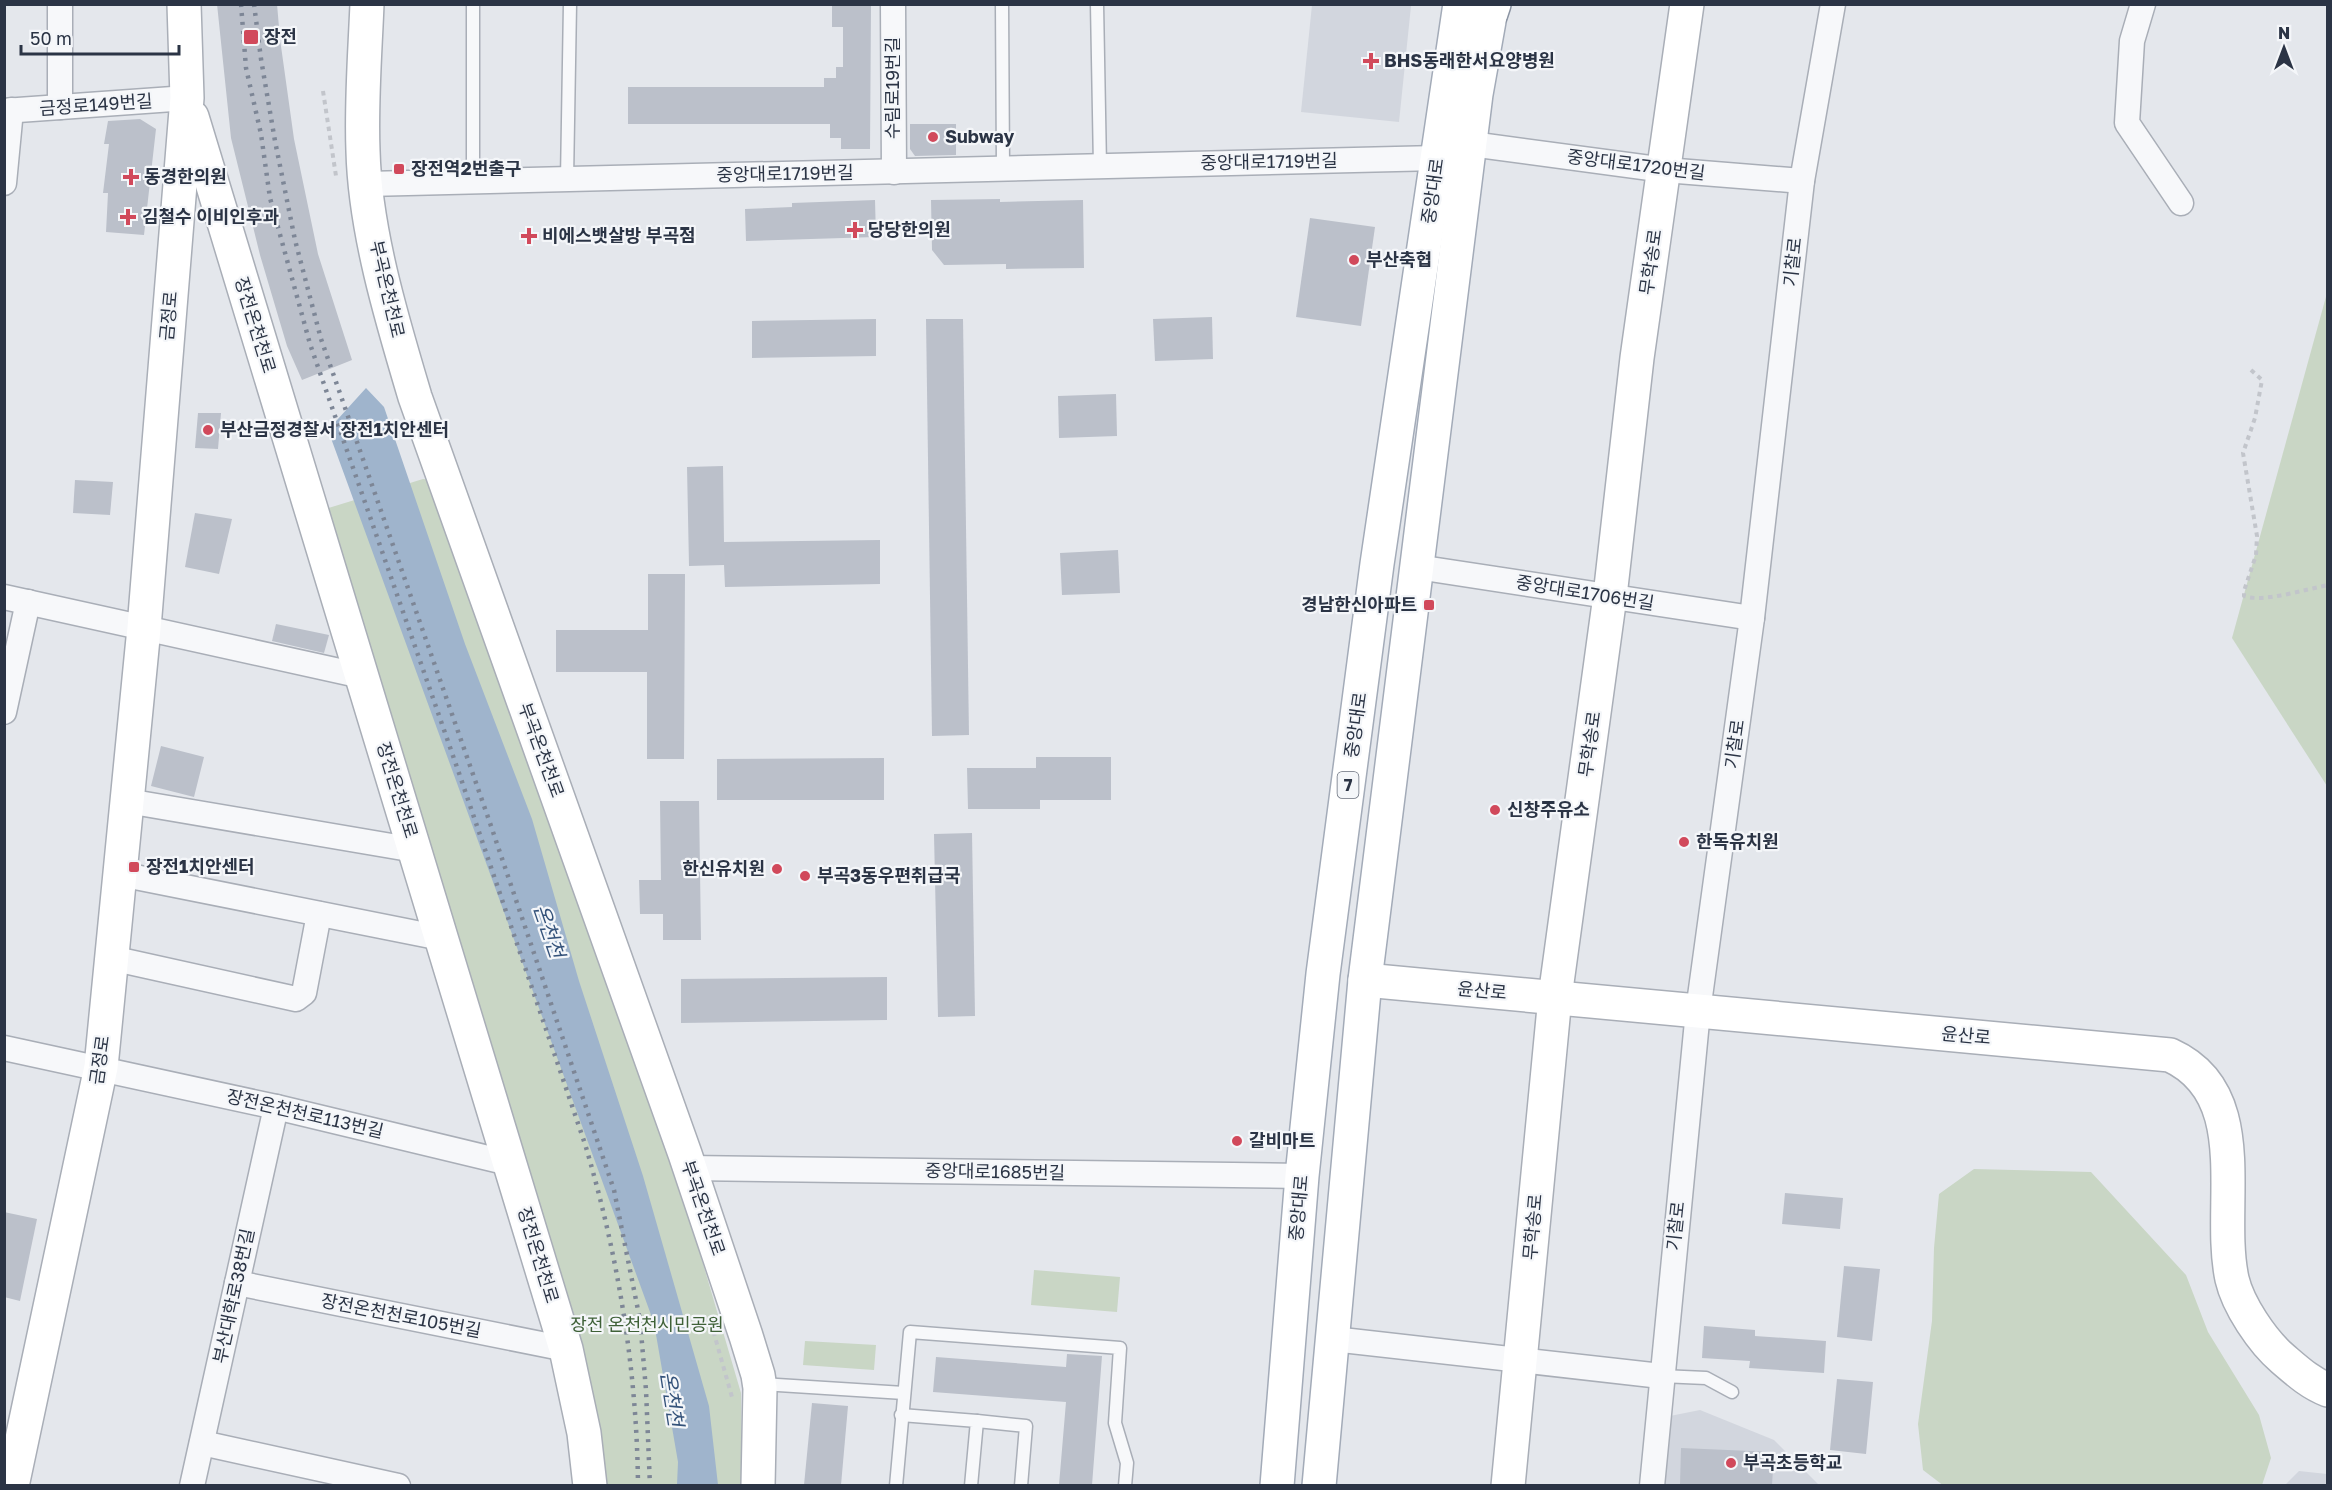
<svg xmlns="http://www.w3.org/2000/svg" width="2332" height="1490" font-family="'Golos Text','Noto Sans KR',sans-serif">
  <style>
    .built { fill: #d2d6de }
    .green { fill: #c9d6c5 }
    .water { fill: #9fb4cc }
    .building { fill: #bbc0ca }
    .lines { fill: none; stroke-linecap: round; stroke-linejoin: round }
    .lane-casing { stroke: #a9aeb7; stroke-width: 15 }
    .street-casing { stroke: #a9aeb7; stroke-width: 27 }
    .secondary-casing { stroke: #a9aeb7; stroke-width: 36 }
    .primary-casing { stroke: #a3abb8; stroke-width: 36 }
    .highway-casing { stroke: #8b94a3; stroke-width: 36 }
    .path { stroke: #c2c5cb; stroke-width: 4; stroke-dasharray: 4.5 4.5; stroke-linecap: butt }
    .lane { stroke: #f7f8fa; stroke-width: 12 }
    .street { stroke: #f7f8fa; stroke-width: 24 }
    .secondary { stroke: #fff; stroke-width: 33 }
    .primary { stroke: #fff; stroke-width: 33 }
    .highway { stroke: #fff; stroke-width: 33 }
    .rail { stroke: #7d8696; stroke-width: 4.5; stroke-dasharray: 3 6; stroke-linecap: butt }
    .poi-dot { fill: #d1495b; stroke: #f4f6f9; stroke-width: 2 }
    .labels { text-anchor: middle; stroke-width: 4.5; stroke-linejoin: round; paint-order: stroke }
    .shield { fill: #f4f6f9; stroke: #676e7b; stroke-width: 1.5 }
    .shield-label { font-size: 16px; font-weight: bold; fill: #2b3445 }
    .poi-label { font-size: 18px; font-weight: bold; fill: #2b3445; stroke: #f4f6f9; text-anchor: start }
    .street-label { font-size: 18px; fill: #2b3445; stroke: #f4f6f9 }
    .park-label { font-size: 18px; fill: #3f6138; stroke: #f4f6f9 }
    .water-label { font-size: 20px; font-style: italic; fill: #34527a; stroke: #f4f6f9 }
  </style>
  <rect width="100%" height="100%" fill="#e4e7ec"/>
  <g class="built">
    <polygon points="1397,4 1411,6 1399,122 1301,112 1312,5"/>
    <polygon points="1700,1410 1774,1440 1819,1485 1664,1486 1670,1416"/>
    <polygon points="2299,1471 2327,1474 2327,1485 2285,1485"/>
  </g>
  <g class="green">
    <polygon points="2327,293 2327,786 2232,638"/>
    <polygon points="423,479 438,481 669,1148 741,1393 742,1485 604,1485 601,1430 521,1143 322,510"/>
    <polygon points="1974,1169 2091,1172 2186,1275 2208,1332 2259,1415 2271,1458 2262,1485 1944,1486 1923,1470 1918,1424 1932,1321 1934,1248 1939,1194"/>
    <polygon points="1034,1270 1120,1277 1117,1312 1031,1305"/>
    <polygon points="805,1341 876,1345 874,1370 803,1365"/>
  </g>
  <polygon class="water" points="366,388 384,407 465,644 532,819 579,981 643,1176 709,1406 718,1485 677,1485 678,1462 654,1323 328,430"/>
  <g class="building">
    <polygon points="217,4 277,4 280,39 294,139 318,254 352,360 302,380 287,346 260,255 231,138"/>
    <polygon points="832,4 871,4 870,149 841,149 841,138 830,138 830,124 628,124 628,87 824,87 824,78 836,78 836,67 843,67 843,27 832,27"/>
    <polygon points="140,119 156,129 144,235 106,232 108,193 103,193 109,144 104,144 108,121"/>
    <polygon points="910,124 956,124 956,155 915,156 910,149"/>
    <polygon points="1000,199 1000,202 1083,200 1084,268 1006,269 1006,264 944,265 932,250 931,200"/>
    <polygon points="875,200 876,237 746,241 745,209 792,207 792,203"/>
    <polygon points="1310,218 1375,227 1361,326 1296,317"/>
    <polygon points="1212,317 1213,359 1155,361 1153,319"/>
    <polygon points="876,319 876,356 752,358 752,321"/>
    <polygon points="926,319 963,319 969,735 932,736"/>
    <polygon points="1116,394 1117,436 1059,438 1058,396"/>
    <polygon points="198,413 221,413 218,449 195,448"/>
    <polygon points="723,466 724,542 880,540 880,584 725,587 724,565 689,566 687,467"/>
    <polygon points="75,480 113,482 110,515 73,513"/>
    <polygon points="195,513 232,519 219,574 185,567"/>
    <polygon points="1118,550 1120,593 1062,595 1060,553"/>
    <polygon points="648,574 685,574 684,759 647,759 647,672 556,672 556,630 648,630"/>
    <polygon points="276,624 329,635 324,653 272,641"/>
    <polygon points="161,746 204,757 194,797 151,786"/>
    <polygon points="1036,757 1111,757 1111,800 1040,800 1040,809 968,809 967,768 1036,768"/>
    <polygon points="884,758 884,800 717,800 717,759"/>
    <polygon points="660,801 699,801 701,940 663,940 663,914 640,914 639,880 661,880"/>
    <polygon points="972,833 975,1016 938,1017 934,834"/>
    <polygon points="887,977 887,1020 681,1023 681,979"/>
    <polygon points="1785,1193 1843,1198 1840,1229 1782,1224"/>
    <polygon points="4,1212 37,1219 20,1301 4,1297"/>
    <polygon points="1844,1266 1880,1269 1872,1341 1837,1337"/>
    <polygon points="1704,1326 1755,1330 1755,1336 1826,1341 1824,1373 1749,1368 1750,1361 1702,1358"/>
    <polygon points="1067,1354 1102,1356 1092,1485 1059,1485 1066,1402 933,1392 936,1357 1066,1367"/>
    <polygon points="1837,1379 1873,1382 1866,1454 1830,1450"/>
    <polygon points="812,1403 848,1406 841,1485 804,1485"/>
    <polygon points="1681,1448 1774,1452 1772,1485 1680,1485"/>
  </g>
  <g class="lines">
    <defs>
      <g id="lane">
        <polyline points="1002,4 1003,169"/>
        <polyline points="1097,4 1100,167"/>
        <polyline points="567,179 570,4"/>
        <polyline points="473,181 473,4"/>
        <polyline points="1661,1376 1706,1378 1732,1392"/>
        <polyline points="761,1384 904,1393"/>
        <polyline points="901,1415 977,1421 971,1486"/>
        <polyline points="977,1421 1026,1426 1021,1486"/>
        <polyline points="896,1486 910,1332 1120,1348 1115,1423 1127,1463 1125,1486"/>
      </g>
      <g id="street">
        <polyline points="60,4 60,107"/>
        <polyline points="893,4 894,172"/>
        <polyline points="2143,4 2132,41 2127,123 2181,203"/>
        <polyline points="4,111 187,98"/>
        <polyline points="1471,144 1665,170 1802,181"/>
        <polyline points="4,183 11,110"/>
        <polyline points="367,184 1438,158"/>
        <polyline points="1417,567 1752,618"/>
        <polyline points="4,597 362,676"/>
        <polyline points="4,712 28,602"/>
        <polyline points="127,801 415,850"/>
        <polyline points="120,874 441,938"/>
        <polyline points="111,958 296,999 304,993 319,914"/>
        <polyline points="4,1048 276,1107 509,1163"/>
        <polyline points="689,1168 1302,1176"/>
        <polyline points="237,1283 566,1349"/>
        <polyline points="1333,1339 1661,1376"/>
        <polyline points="202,1443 398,1486"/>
        <polyline points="192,1486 276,1107"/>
        <polyline points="1652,1486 1698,1011 1752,618 1802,181 1833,4"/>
      </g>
      <g id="secondary">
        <path d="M 367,4 C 365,53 361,102 363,151 C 365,231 392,320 415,397 L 685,1154 L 746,1336 L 758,1375 L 760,1388 L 758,1486"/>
        <polyline points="192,117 566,1349 584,1433 590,1486"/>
        <path d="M 1365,980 L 2170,1055 C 2256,1094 2216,1205 2232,1279 C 2238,1305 2262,1341 2283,1359 C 2297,1371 2310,1383 2328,1390"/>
        <polyline points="12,1486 101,1067 144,628 187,98 184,4"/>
        <polyline points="1508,1486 1555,997 1610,596 1637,358 1687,4"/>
      </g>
      <g id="primary">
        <polyline points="1277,1486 1302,1176 1323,974 1377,564 1460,4"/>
        <polyline points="1319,1486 1365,980 1476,94 1492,4"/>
      </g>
      <polyline id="highway" points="1491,13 1494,4"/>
    </defs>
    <use href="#lane" class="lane-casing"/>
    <use href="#street" class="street-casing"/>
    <use href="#secondary" class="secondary-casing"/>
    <use href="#primary" class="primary-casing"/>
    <use href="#highway" class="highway-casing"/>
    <g class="path">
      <polyline points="323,91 336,176"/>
      <path d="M 2251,370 L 2262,380 L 2255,418 L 2243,453 L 2257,536 L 2256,555 L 2244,591 L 2244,596 C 2262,603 2307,589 2328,585"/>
      <polyline points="711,1323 732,1397"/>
    </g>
    <use href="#lane" class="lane"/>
    <use href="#street" class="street"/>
    <use href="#secondary" class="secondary"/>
    <use href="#primary" class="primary"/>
    <use href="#highway" class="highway"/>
    <g class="rail">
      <path d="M 241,4 L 246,68 L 261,134 L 270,198 L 310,344 L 460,776 L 585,1144 C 618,1255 637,1370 638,1486"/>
      <polyline points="254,4 261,59 275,141 295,240 321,339 490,823 614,1190 640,1320 646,1390 650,1486"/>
    </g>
  </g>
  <g class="poi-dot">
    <rect x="243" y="29" width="16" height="16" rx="3"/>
    <path d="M1368 52h6v6h6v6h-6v6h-6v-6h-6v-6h6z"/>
    <circle cx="933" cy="137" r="6"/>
    <rect x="393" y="163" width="12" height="12" rx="3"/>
    <path d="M128 168h6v6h6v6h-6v6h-6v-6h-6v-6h6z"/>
    <path d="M125 208h6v6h6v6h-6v6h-6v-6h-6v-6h6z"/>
    <path d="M852 221h6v6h6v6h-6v6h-6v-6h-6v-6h6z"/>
    <path d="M526 227h6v6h6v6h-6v6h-6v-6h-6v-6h6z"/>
    <circle cx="1354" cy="260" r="6"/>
    <circle cx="208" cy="430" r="6"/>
    <rect x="1423" y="599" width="12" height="12" rx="3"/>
    <circle cx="1495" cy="810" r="6"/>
    <circle cx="1684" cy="842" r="6"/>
    <rect x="128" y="861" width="12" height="12" rx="3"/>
    <circle cx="777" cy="869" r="6"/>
    <circle cx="805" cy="876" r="6"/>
    <circle cx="1237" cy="1141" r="6"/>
    <circle cx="1731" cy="1463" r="6"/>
  </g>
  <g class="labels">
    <rect class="shield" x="1337.5" y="772" width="21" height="26" rx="4.5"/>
    <g class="shield-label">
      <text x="1348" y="791">7</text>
    </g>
    <g class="poi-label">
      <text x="264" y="43">장전</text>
      <text x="1384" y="67">BHS동래한서요양병원</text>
      <text x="945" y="143">Subway</text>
      <text x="411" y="175">장전역2번출구</text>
      <text x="144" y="183">동경한의원</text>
      <text x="142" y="223">김철수 이비인후과</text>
      <text x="868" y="236">당당한의원</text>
      <text x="542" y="242">비에스뱃살방 부곡점</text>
      <text x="1366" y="266">부산축협</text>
      <text x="220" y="436">부산금정경찰서 장전1치안센터</text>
      <text x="1417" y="611" text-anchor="end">경남한신아파트</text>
      <text x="1507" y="816">신창주유소</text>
      <text x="1696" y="848">한독유치원</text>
      <text x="146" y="873">장전1치안센터</text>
      <text x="765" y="875" text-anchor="end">한신유치원</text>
      <text x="817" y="882">부곡3동우편취급국</text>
      <text x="1249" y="1147">갈비마트</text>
      <text x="1743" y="1469">부곡초등학교</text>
    </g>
    <g class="street-label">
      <text transform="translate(893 88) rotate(-90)" y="6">수림로19번길</text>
      <text transform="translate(96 105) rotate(-4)" y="6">금정로149번길</text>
      <text transform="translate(1269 162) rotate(-1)" y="6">중앙대로1719번길</text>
      <text transform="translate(1636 165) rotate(7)" y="6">중앙대로1720번길</text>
      <text transform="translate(785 174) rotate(-1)" y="6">중앙대로1719번길</text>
      <text transform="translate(1433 191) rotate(-82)" y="6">중앙대로</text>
      <text transform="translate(1651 262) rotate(-82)" y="6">무학송로</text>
      <text transform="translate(1793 262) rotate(-84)" y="6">기찰로</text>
      <text transform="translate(387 289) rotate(77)" y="6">부곡온천천로</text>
      <text transform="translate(169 316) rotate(-85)" y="6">금정로</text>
      <text transform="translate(255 325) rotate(73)" y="6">장전온천천로</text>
      <text transform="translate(1585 593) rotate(9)" y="6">중앙대로1706번길</text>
      <text transform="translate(1356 725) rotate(-82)" y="6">중앙대로</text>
      <text transform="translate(1590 744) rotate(-82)" y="6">무학송로</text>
      <text transform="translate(1735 744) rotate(-82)" y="6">기찰로</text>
      <text transform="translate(541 750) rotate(70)" y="6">부곡온천천로</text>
      <text transform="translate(397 790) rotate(73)" y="6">장전온천천로</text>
      <text transform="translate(1482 991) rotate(5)" y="6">윤산로</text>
      <text transform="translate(1966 1036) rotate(5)" y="6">윤산로</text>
      <text transform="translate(100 1060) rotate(-82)" y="6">금정로</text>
      <text transform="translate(305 1114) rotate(13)" y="6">장전온천천로113번길</text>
      <text transform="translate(995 1172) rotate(1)" y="6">중앙대로1685번길</text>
      <text transform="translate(703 1208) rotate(71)" y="6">부곡온천천로</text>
      <text transform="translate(1299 1208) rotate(-85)" y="6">중앙대로</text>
      <text transform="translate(1676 1226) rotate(-84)" y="6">기찰로</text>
      <text transform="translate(1533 1227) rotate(-85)" y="6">무학송로</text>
      <text transform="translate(538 1255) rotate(73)" y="6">장전온천천로</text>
      <text transform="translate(234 1296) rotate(-78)" y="6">부산대학로38번길</text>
      <text transform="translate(401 1316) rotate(11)" y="6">장전온천천로105번길</text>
    </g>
    <g class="park-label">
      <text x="647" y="1331">장전 온천천시민공원</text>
    </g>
    <g class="water-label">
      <text transform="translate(549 931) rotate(71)" y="7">온천천</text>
      <text transform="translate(672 1399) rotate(81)" y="7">온천천</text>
    </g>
  </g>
  <rect width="2332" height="1490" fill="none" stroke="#2b3445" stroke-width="12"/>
  <g transform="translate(2284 48)" stroke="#f4f6f9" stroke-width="4.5" paint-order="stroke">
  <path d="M0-4.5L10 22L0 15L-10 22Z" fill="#2b3445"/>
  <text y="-9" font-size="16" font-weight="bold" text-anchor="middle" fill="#2b3445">N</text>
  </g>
  <path d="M21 45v9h158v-9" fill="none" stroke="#2b3445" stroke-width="3"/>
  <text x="30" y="45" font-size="18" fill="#2b3445" stroke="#f4f6f9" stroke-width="4.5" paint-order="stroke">50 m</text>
</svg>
